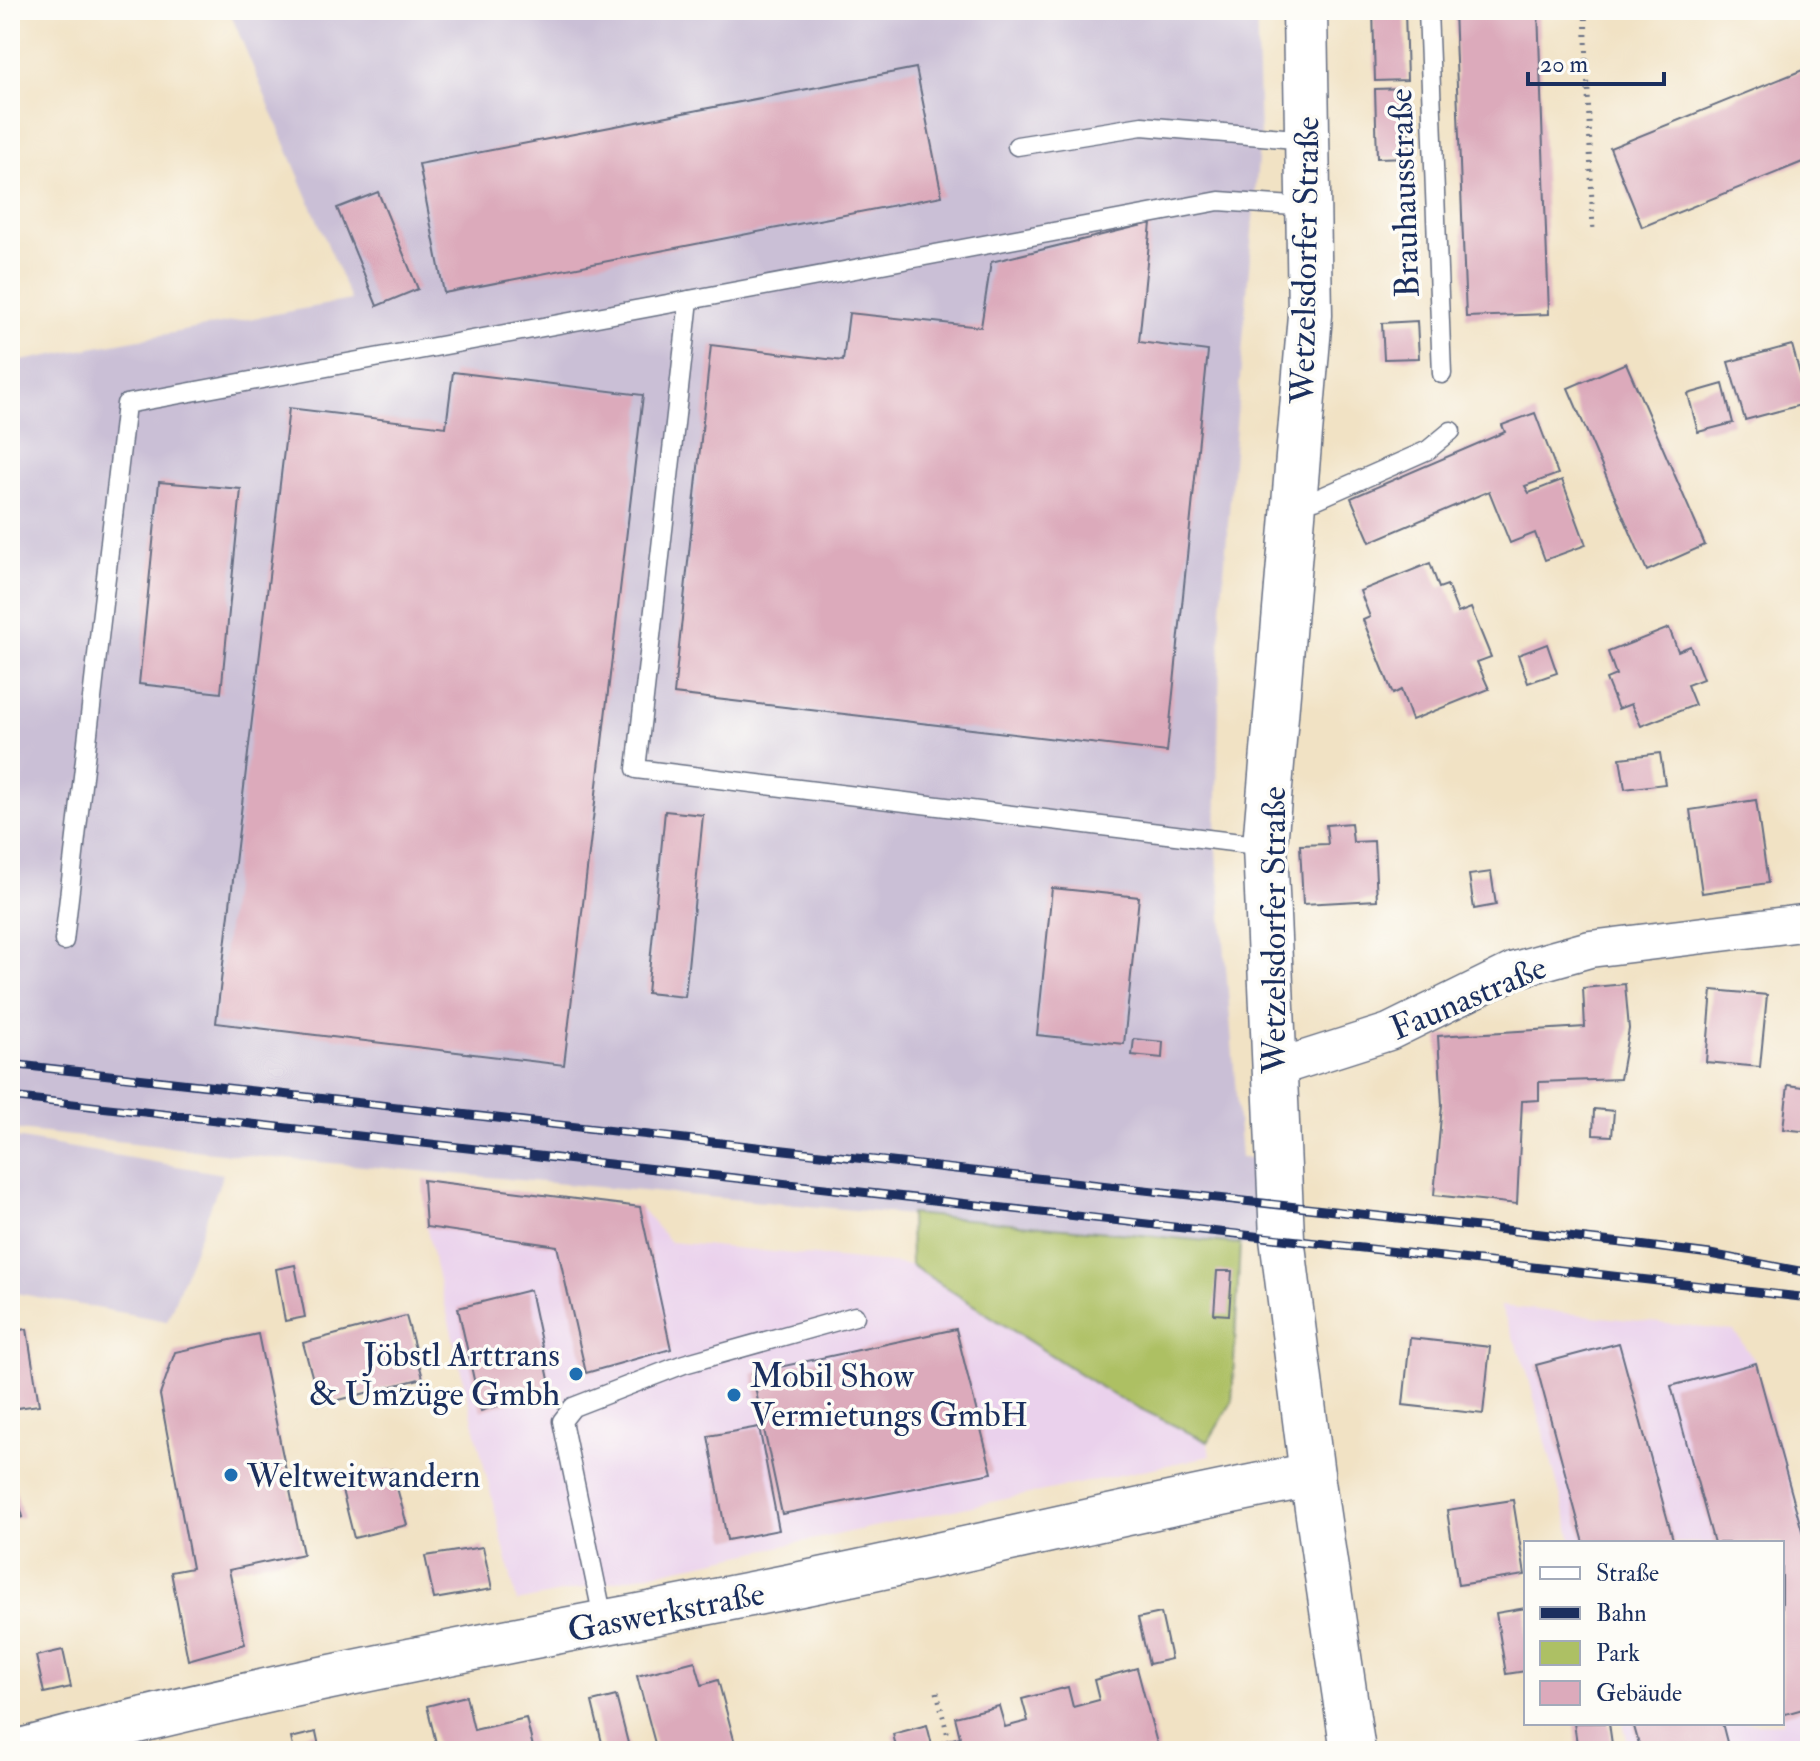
<svg xmlns="http://www.w3.org/2000/svg" width="1820" height="1761" font-family="'IM FELL Double Pica',serif">
  <style>
    .built { fill: #ead1ec }
    .industrial { fill: #cabfd6 }
    .green { fill: #adc064; stroke: #647861; stroke-width: 2 }
    .building { fill: #dcaabb }
    .lines { fill: none; stroke-linecap: round; stroke-linejoin: round }
    .lane-casing { stroke: #666e82; stroke-width: 21 }
    .street-casing { stroke: #666e82; stroke-width: 39 }
    .secondary-casing { stroke: #666e82; stroke-width: 47 }
    .path { stroke: #666e82; stroke-width: 5; stroke-dasharray: 2 6; stroke-linecap: butt }
    .lane { stroke: #fff; stroke-width: 18 }
    .street { stroke: #fff; stroke-width: 36 }
    .secondary { stroke: #fff; stroke-width: 44 }
    .rail-casing { stroke: #1b2f5e; stroke-width: 9 }
    .rail { stroke: #fdfcf7; stroke-width: 6; stroke-dasharray: 18; stroke-linecap: butt }
    .poi-dot { fill: #1f6fb2; stroke: #fdfcf7; stroke-width: 3 }
    .labels { text-anchor: middle; stroke-width: 7; stroke-linejoin: round; paint-order: stroke }
    .street-label { font-size: 34px; fill: #1b2f5e; stroke: #fdfcf7 }
    .poi-label { font-size: 34px; fill: #1b2f5e; stroke: #fdfcf7; text-anchor: start }
  </style>
  <rect width="100%" height="100%" fill="#fdfcf7"/>
  <filter id="ink" filterUnits="userSpaceOnUse"><feTurbulence type="fractalNoise" baseFrequency=".0125" numOctaves="2"/><feDisplacementMap in="SourceGraphic" scale="16" xChannelSelector="R" yChannelSelector="G"/><feConvolveMatrix kernelMatrix="1 2 1 2 8 2 1 2 1" color-interpolation-filters="sRGB"/></filter>
  <filter id="wash" filterUnits="userSpaceOnUse"><feTurbulence type="fractalNoise" baseFrequency=".006" numOctaves="4" result="noise"/><feDisplacementMap in="SourceGraphic" scale="32" xChannelSelector="R" yChannelSelector="G"/><feGaussianBlur stdDeviation="1.8" result="paint"/><feColorMatrix in="noise" values="0 0 0 0 0 0 0 0 0 0 0 0 0 0 0 0 0 1.4 0 .05"/><feComposite in="paint" operator="in"/></filter>
  <g filter="url(#wash)">
    <rect width="100%" height="100%" fill="#f1e2c4"/>
    <g class="built">
      <polygon points="423,1180 640,1207 670,1242 911,1265 1116,1397 1208,1442 1210,1456 517,1602 426,1227"/>
      <polygon points="1500,1306 1734,1331 1756,1363 1810,1549 1810,1751 1630,1751 1623,1723 1782,1723 1782,1543 1573,1543 1526,1368"/>
    </g>
    <g class="industrial">
      <polygon points="229,10 1256,10 1260,135 1221,609 1216,840 1241,1157 1299,1163 1299,1250 230,1154 10,1129 10,363 351,300"/>
      <polygon points="10,1137 223,1174 167,1321 10,1292"/>
    </g>
    <polygon class="green" points="910,1214 1240,1244 1232,1402 1208,1442 1116,1397 911,1265"/>
    <g id="blocks">
      <g class="building">
        <polygon points="1373,10 1405,10 1407,80 1375,81"/>
        <polygon points="1454,10 1538,10 1549,314 1466,317"/>
        <polygon points="1810,67 1810,159 1642,227 1610,148"/>
        <polygon points="916,68 942,196 444,293 419,164"/>
        <polygon points="1407,88 1410,157 1377,158 1375,89"/>
        <polygon points="378,192 418,289 377,306 337,208"/>
        <polygon points="1151,223 1139,342 1208,351 1167,752 674,694 711,345 843,361 849,313 981,327 991,262"/>
        <polygon points="1417,321 1419,358 1384,359 1382,323"/>
        <polygon points="1792,345 1808,403 1745,420 1728,362"/>
        <polygon points="1626,363 1705,545 1647,571 1568,388"/>
        <polygon points="453,372 643,395 564,1065 216,1023 289,408 446,427"/>
        <polygon points="1723,384 1733,423 1698,432 1688,394"/>
        <polygon points="1535,413 1558,474 1525,486 1529,493 1562,480 1586,545 1545,560 1535,533 1510,543 1489,491 1370,542 1351,498 1505,432 1502,425"/>
        <polygon points="159,482 241,489 221,693 139,684"/>
        <polygon points="1430,563 1439,588 1447,585 1458,613 1471,608 1491,657 1477,662 1489,689 1412,720 1401,690 1393,694 1363,620 1370,617 1360,591"/>
        <polygon points="1669,628 1678,651 1690,646 1703,679 1687,685 1695,705 1641,726 1631,704 1618,709 1606,679 1616,675 1608,652"/>
        <polygon points="1547,644 1557,673 1528,683 1518,655"/>
        <polygon points="1660,753 1665,784 1625,789 1620,758"/>
        <polygon points="1756,800 1768,883 1702,893 1690,810"/>
        <polygon points="665,811 703,815 685,997 647,993"/>
        <polygon points="1351,823 1353,842 1374,841 1377,900 1303,904 1300,845 1328,844 1326,825"/>
        <polygon points="1491,872 1496,905 1474,909 1469,875"/>
        <polygon points="1052,888 1139,897 1124,1044 1037,1035"/>
        <polygon points="1625,984 1629,1029 1620,1079 1539,1082 1539,1100 1522,1101 1517,1204 1434,1195 1442,1105 1438,1036 1585,1027 1583,988"/>
        <polygon points="1712,990 1767,995 1760,1067 1706,1062"/>
        <polygon points="1134,1039 1163,1042 1162,1058 1132,1055"/>
        <polygon points="1788,1085 1810,1088 1810,1132 1783,1129"/>
        <polygon points="1594,1109 1614,1111 1612,1136 1593,1135"/>
        <polygon points="423,1180 640,1207 671,1349 586,1373 557,1246 426,1227"/>
        <polygon points="295,1265 305,1317 285,1321 276,1269"/>
        <polygon points="1217,1271 1232,1271 1229,1315 1214,1314"/>
        <polygon points="530,1290 551,1389 481,1411 458,1308"/>
        <polygon points="406,1316 423,1378 320,1405 303,1343"/>
        <polygon points="27,1329 39,1405 10,1409 10,1332"/>
        <polygon points="956,1329 992,1473 782,1514 752,1373"/>
        <polygon points="258,1334 303,1554 229,1570 245,1644 188,1660 171,1572 192,1568 160,1395 175,1352"/>
        <polygon points="1410,1338 1490,1347 1483,1414 1403,1405"/>
        <polygon points="1619,1343 1674,1543 1584,1543 1536,1365"/>
        <polygon points="1756,1363 1810,1560 1810,1707 1782,1715 1782,1543 1714,1543 1671,1386"/>
        <polygon points="759,1427 779,1530 727,1540 708,1436"/>
        <polygon points="392,1469 407,1525 354,1538 340,1482"/>
        <polygon points="10,1471 23,1517 10,1520"/>
        <polygon points="1513,1500 1525,1575 1458,1585 1447,1510"/>
        <polygon points="483,1547 492,1589 434,1599 425,1556"/>
        <polygon points="1526,1608 1526,1671 1506,1674 1496,1613"/>
        <polygon points="1161,1613 1171,1659 1149,1664 1138,1618"/>
        <polygon points="63,1650 71,1687 44,1693 36,1656"/>
        <polygon points="695,1661 702,1685 718,1680 737,1751 657,1751 637,1676"/>
        <polygon points="1137,1668 1159,1751 897,1751 893,1734 927,1725 932,1745 949,1740 960,1737 955,1717 999,1706 1005,1727 1028,1721 1022,1699 1068,1687 1073,1707 1099,1700 1094,1680"/>
        <polygon points="466,1696 474,1730 526,1718 534,1751 438,1751 427,1706"/>
        <polygon points="616,1696 630,1751 604,1751 592,1702"/>
        <polygon points="1574,1723 1609,1723 1613,1751 1578,1751"/>
        <polygon points="1633,1723 1722,1723 1729,1750 1641,1751"/>
        <polygon points="316,1732 320,1751 294,1751 291,1738"/>
        <polygon points="865,1742 868,1751 833,1751 833,1750"/>
        <polygon points="1495,1746 1495,1751 1470,1751 1469,1749"/>
      </g>
    </g>
  </g>
  <g filter="url(#ink)">
    <use href="#blocks" fill-opacity="0" stroke="#666e82" stroke-width="2"/>
    <g class="lines">
      <defs>
        <g id="lane">
          <polyline points="1428,10 1442,374"/>
          <polyline points="1017,146 1142,126 1307,140"/>
          <polyline points="1295,499 1315,500 1428,450 1451,431"/>
          <polyline points="1265,846 636,769 689,300 1219,201 1308,207"/>
          <polyline points="64,941 126,404 689,300"/>
          <polyline points="604,1623 562,1421 573,1407 684,1364 855,1316"/>
        </g>
        <polyline id="street" points="1273,1069 1389,1032 1515,970 1590,949 1810,922"/>
        <g id="secondary">
          <polyline points="1305,10 1310,315 1265,846 1282,1238 1312,1475 1353,1751"/>
          <path d="M 21,1751 C 272,1682 531,1638 786,1587 C 962,1552 1136,1508 1312,1475"/>
        </g>
      </defs>
      <use href="#lane" class="lane-casing"/>
      <use href="#street" class="street-casing"/>
      <use href="#secondary" class="secondary-casing"/>
      <g class="path">
        <polyline points="1585,10 1593,232"/>
        <polyline points="937,1692 949,1740"/>
      </g>
      <use href="#lane" class="lane"/>
      <use href="#street" class="street"/>
      <use href="#secondary" class="secondary"/>
      <defs>
        <g id="rail">
          <polyline points="10,1064 1631,1244 1710,1254 1810,1273"/>
          <polyline points="10,1097 1810,1298"/>
        </g>
      </defs>
      <use href="#rail" class="rail-casing"/>
      <use href="#rail" class="rail"/>
    </g>
  </g>
  <g class="poi-dot">
    <circle cx="576" cy="1374" r="8"/>
    <circle cx="734" cy="1395" r="8"/>
    <circle cx="231" cy="1475" r="8"/>
  </g>
  <g class="labels">
    <g class="street-label">
      <text transform="translate(1403 193) rotate(-92)" y="12">Brauhausstraße</text>
      <text transform="translate(1304 260) rotate(-89)" y="12">Wetzelsdorfer Straße</text>
      <text transform="translate(1273 930) rotate(-90)" y="12">Wetzelsdorfer Straße</text>
      <text transform="translate(1468 997) rotate(-23)" y="12">Faunastraße</text>
      <text transform="translate(666 1611) rotate(-11)" y="12">Gaswerkstraße</text>
    </g>
    <g class="poi-label">
      <text x="560" y="1366" text-anchor="end">Jöbstl Arttrans<tspan x="560" dy="39">&amp; Umzüge Gmbh</tspan></text>
      <text x="750" y="1387">Mobil Show<tspan x="750" dy="39">Vermietungs GmbH</tspan></text>
      <text x="247" y="1487">Weltweitwandern</text>
    </g>
  </g>
  <rect width="1820" height="1761" fill="none" stroke="#fdfcf7" stroke-width="40"/>
  <rect x="1524" y="1541" width="260" height="184" fill="#fdfcf7" stroke="#a3aaba" stroke-width="2"/>
  <rect x="1540" y="1567" width="40" height="12" fill="#ffffff" stroke="#a3aaba" stroke-width="2"/>
  <text x="1596" y="1581" font-size="24" fill="#1b2f5e">Straße</text>
  <rect x="1540" y="1607" width="40" height="12" fill="#1b2f5e" stroke="#a3aaba" stroke-width="2"/>
  <text x="1596" y="1621" font-size="24" fill="#1b2f5e">Bahn</text>
  <rect x="1540" y="1641" width="40" height="24" fill="#adc064" stroke="#a3aaba" stroke-width="2"/>
  <text x="1596" y="1661" font-size="24" fill="#1b2f5e">Park</text>
  <rect x="1540" y="1681" width="40" height="24" fill="#dcaabb" stroke="#a3aaba" stroke-width="2"/>
  <text x="1596" y="1701" font-size="24" fill="#1b2f5e">Gebäude</text>
  <path d="M1528 72v12h136v-12" fill="none" stroke="#1b2f5e" stroke-width="4"/>
  <text x="1540" y="72" font-size="24" fill="#1b2f5e" stroke="#fdfcf7" stroke-width="6" paint-order="stroke">20 m</text>
</svg>
